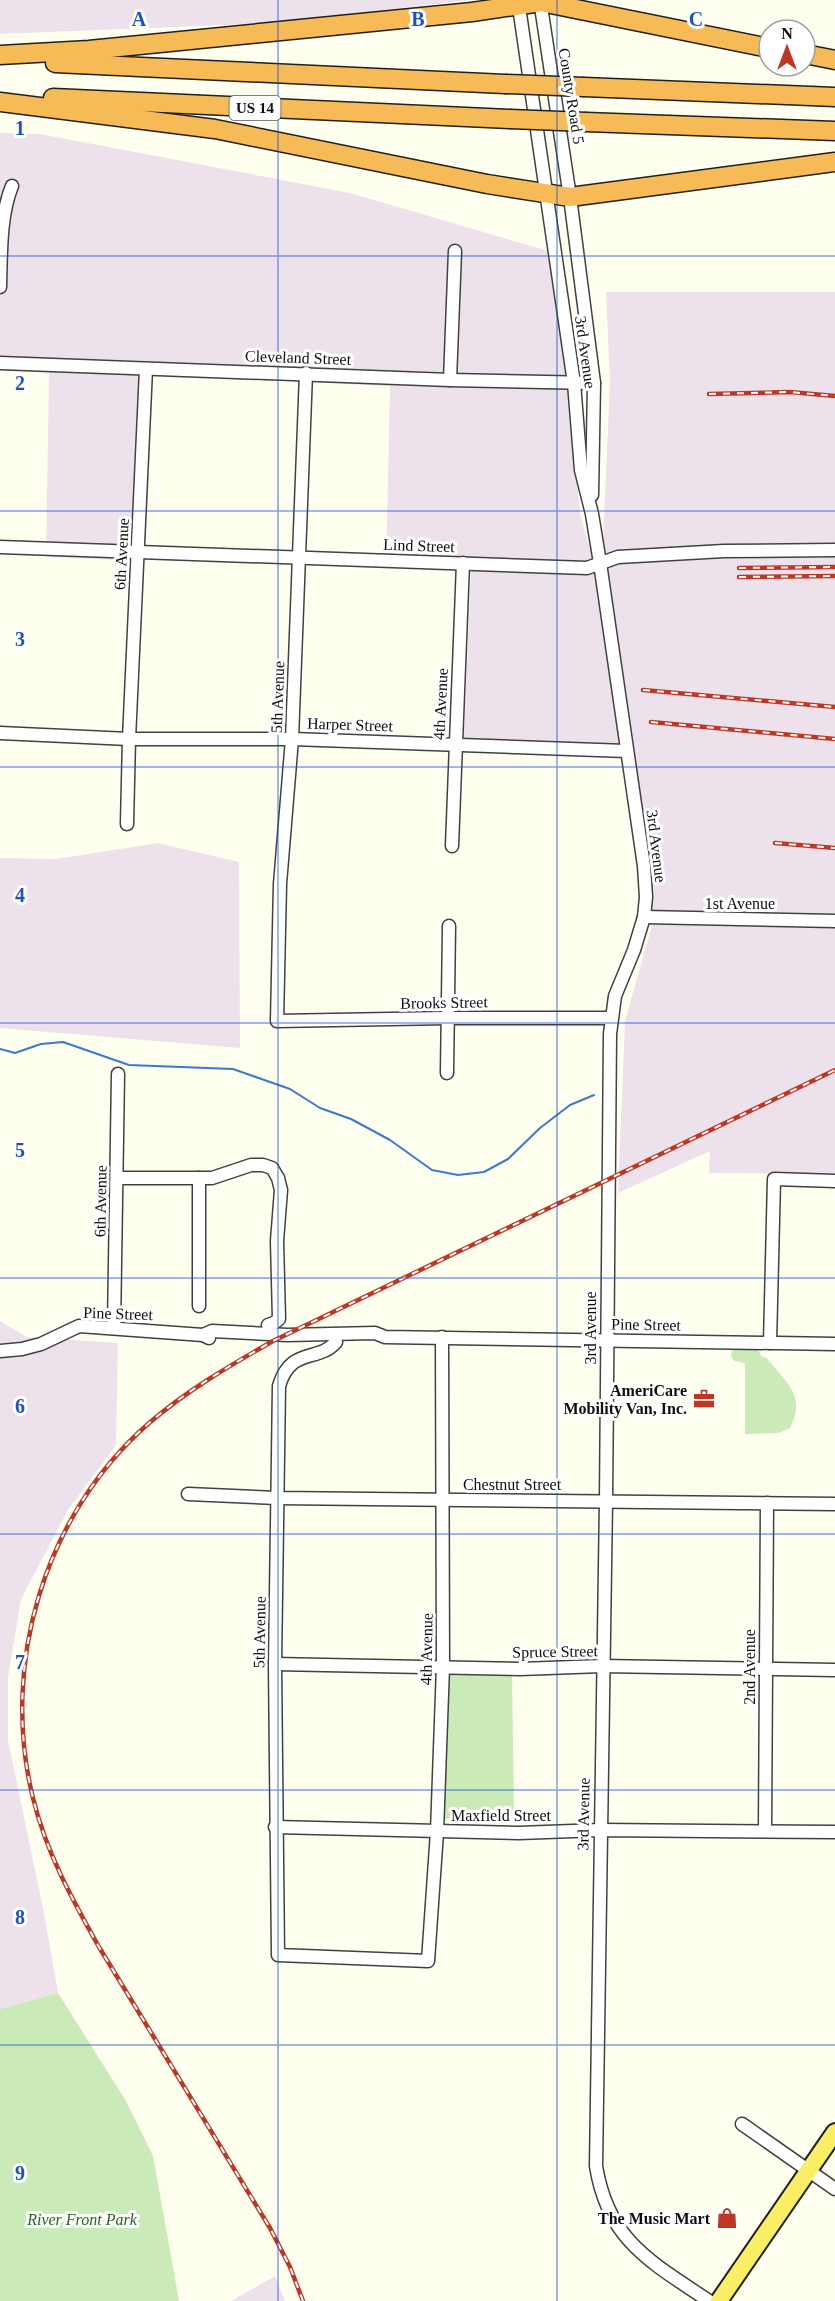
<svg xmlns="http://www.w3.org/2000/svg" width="835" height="2301" font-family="Georgia,serif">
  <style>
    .industrial { fill: #ede2ec }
    .green { fill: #caeab8 }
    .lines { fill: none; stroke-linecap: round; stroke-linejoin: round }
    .stream { stroke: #397acf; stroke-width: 2 }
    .minor-casing { stroke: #414141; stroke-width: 15 }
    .major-casing { stroke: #1f1f1f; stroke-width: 20 }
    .highway-casing { stroke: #1f1f1f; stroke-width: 21 }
    .minor { stroke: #fff; stroke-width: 12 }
    .major { stroke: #faef64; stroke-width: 16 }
    .highway { stroke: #f6ba56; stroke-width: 18 }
    .rail-casing { stroke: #c13623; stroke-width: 4.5 }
    .rail { stroke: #fff; stroke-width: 2; stroke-dasharray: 7; stroke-linecap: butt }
    .highway-bridge-casing { stroke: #1f1f1f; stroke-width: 21; stroke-linecap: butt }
    .highway-bridge { stroke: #f6ba56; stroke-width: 18 }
    .grid { fill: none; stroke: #1d4ed8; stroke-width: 1.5; stroke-opacity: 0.55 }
    .labels { text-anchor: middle; stroke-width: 6; stroke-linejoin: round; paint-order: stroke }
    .shield { fill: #fff; stroke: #565656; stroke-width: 1.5 }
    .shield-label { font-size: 15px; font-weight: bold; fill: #0e0e0e }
    .street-label { font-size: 16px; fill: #0e0e0e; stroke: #fff }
    .poi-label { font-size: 16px; font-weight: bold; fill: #0e0e0e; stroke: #fff; text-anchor: end }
    .park-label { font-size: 16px; font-style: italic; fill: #20671d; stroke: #fff }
    .grid-label { font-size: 20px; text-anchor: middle; font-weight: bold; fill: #1d4ed8; stroke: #fff; stroke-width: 6; stroke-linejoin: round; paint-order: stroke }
  </style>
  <rect width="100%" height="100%" fill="#ffffef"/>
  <g class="industrial">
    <polygon points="0,0 471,0 274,23 0,34"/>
    <polygon points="0,133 40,134 350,193 548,251 568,373 580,514 591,552 622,757 463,752 471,571 386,567 390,386 153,375 145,561 46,557 49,373 0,370"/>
    <polygon points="606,292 835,292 835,1174 709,1173 710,1151 618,1193 625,1021 653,922 635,757 603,545 610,381"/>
    <polygon points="158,843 239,862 240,1048 0,1028 0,858 56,859"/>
    <polygon points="0,1321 27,1337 118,1343 116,1445 68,1510 21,1599 8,1677 8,1740 44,1913 58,1993 0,2009"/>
    <polygon points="275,2276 285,2301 231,2301"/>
  </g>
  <g class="green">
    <path d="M 732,1349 L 758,1350 L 762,1357 L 767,1358 C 785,1383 807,1394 790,1428 L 778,1433 L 745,1434 L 745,1363 L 734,1361 L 731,1356 Z"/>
    <polygon points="450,1671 512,1672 514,1820 437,1819"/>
    <polygon points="58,1993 126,2101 153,2156 179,2301 0,2301 0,2009"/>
  </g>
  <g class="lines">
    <polyline class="stream" points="0,1049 15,1053 41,1044 63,1042 129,1065 233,1069 290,1089 320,1108 351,1119 390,1140 432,1170 458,1175 484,1172 508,1159 540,1128 570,1105 594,1095"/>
    <defs>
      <g id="minor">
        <path d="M 518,0 L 574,383 L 581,470 L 592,514 L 600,563 L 644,866 L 646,897 L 644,917 L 634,950 L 615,996 L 610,1034 L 606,1501 L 596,2166 C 608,2241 651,2262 709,2301"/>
        <polyline points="540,0 570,197 594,383 592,495"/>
        <path d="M 0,287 C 1,254 0,215 12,186"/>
        <polyline points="0,363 450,380 594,383"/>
        <polyline points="306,373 292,739 280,884 277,1021 447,1018 611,1018"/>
        <polyline points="450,380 455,251"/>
        <polyline points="0,547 587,568 618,557 724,551 835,550"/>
        <polyline points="0,733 129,739 292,739 626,751"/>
        <polyline points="127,824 129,739 146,369"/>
        <polyline points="452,846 463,563"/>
        <polyline points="644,917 835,921"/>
        <polyline points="447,1073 449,926"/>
        <polyline points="117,1178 212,1178 251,1165 263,1165 272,1168 278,1178 281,1190 277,1241 279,1319 274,1323 268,1325"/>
        <polyline points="199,1178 199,1306"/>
        <polyline points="114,1327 118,1074"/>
        <polyline points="203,1335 212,1331 287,1335 375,1333 385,1337 835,1344"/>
        <path d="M 336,1342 C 318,1363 291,1346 279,1386 L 275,1664 L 278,1955 L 428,1961 L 437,1832 L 443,1666 L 442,1337"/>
        <polyline points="770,1343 774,1179 835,1181"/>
        <polyline points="0,1351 22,1349 41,1344 79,1326 203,1335 209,1338"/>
        <polyline points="188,1494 277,1498 835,1504"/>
        <polyline points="275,1664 520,1669 602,1666 835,1670"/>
        <polyline points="275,1827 519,1833 600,1830 835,1832"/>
        <polyline points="765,1831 767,1503"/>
        <polyline points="742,2124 835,2189"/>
      </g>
      <polyline id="major" points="719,2301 835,2132"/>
      <g id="highway">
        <polyline points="805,54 835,60"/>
        <polyline points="0,55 89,50 472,12 541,2 769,48"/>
        <polyline points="55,63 505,84"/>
        <polyline points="584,87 835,97"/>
        <polyline points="53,98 510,119"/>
        <polyline points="0,102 215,129 487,184 570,197 835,162"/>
        <polyline points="586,122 835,131"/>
      </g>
    </defs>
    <use href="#minor" class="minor-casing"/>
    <use href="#major" class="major-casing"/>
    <use href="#highway" class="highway-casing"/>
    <use href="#minor" class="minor"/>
    <use href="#major" class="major"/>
    <use href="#highway" class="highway"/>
    <defs>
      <g id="rail">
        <polyline points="709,394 790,392 835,396"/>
        <polyline points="739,568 835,567"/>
        <polyline points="739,577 835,576"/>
        <polyline points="643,690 835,707"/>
        <polyline points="651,722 835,739"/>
        <polyline points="775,843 835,848"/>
        <path d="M 303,2301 L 290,2267 L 270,2228 L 99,1947 C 72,1899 46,1852 33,1798 C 0,1665 44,1515 148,1424 C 186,1391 229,1366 273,1341 L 835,1070"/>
      </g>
    </defs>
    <use href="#rail" class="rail-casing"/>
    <use href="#rail" class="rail"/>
    <defs>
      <g id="highway-bridge">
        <polyline points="505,84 584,87"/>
        <polyline points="510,119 586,122"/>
      </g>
    </defs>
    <use href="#highway-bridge" class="highway-bridge-casing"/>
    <use href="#highway-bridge" class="highway-bridge"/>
  </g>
  <path class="grid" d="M 278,0 L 278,2301M 557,0 L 557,2301M 0,256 L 835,256M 0,511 L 835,511M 0,767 L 835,767M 0,1023 L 835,1023M 0,1278 L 835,1278M 0,1534 L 835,1534M 0,1790 L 835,1790M 0,2045 L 835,2045"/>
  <defs>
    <symbol id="office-bare" viewBox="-9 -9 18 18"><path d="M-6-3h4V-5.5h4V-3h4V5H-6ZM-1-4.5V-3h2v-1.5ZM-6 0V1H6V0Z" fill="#c13623" stroke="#fff" stroke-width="2.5" paint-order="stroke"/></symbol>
    <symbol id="shop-bare" viewBox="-9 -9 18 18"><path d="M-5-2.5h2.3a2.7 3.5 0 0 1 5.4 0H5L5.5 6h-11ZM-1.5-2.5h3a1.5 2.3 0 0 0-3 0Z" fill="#c13623" stroke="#fff" stroke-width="2.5" paint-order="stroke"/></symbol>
  </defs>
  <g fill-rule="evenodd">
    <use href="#office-bare" x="689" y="1384" width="30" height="30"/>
    <use href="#shop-bare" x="712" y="2203" width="30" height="30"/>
  </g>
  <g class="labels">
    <rect class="shield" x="229.5" y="96" width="51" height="24" rx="4.5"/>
    <g class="shield-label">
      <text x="255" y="113">US 14</text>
    </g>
    <g class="street-label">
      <text transform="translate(572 96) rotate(81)" y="6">County Road 5</text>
      <text transform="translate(586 352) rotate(82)" y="6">3rd Avenue</text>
      <text transform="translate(298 357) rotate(2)" y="6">Cleveland Street</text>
      <text transform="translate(419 545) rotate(2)" y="6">Lind Street</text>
      <text transform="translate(121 554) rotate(-87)" y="6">6th Avenue</text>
      <text transform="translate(277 697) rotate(-88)" y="6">5th Avenue</text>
      <text transform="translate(440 704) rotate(-87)" y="6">4th Avenue</text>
      <text transform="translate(350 724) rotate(2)" y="6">Harper Street</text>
      <text transform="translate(657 846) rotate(83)" y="6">3rd Avenue</text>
      <text x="740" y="909">1st Avenue</text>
      <text transform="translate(444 1002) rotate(-1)" y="6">Brooks Street</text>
      <text transform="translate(100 1201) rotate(-89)" y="6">6th Avenue</text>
      <text transform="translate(118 1313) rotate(2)" y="6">Pine Street</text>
      <text transform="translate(646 1324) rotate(1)" y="6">Pine Street</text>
      <text transform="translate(590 1328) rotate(-90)" y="6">3rd Avenue</text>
      <text x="512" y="1490">Chestnut Street</text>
      <text transform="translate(259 1632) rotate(-89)" y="6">5th Avenue</text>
      <text transform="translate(426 1649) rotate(-89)" y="6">4th Avenue</text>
      <text transform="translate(555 1651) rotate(-1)" y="6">Spruce Street</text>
      <text transform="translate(749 1667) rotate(-90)" y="6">2nd Avenue</text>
      <text transform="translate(583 1814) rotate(-89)" y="6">3rd Avenue</text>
      <text x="501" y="1821">Maxfield Street</text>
    </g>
    <g class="poi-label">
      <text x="687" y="1396">AmeriCare<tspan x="687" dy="18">Mobility Van, Inc.</tspan></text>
      <text x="710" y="2224">The Music Mart</text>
    </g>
    <g class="park-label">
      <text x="82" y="2225">River Front Park</text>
    </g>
  </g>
  <g class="grid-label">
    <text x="139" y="26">A</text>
    <text x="418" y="26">B</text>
    <text x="696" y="26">C</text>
    <text x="20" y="135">1</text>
    <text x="20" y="390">2</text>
    <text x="20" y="646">3</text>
    <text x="20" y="902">4</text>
    <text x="20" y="1157">5</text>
    <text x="20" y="1413">6</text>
    <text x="20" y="1669">7</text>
    <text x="20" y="1924">8</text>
    <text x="20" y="2180">9</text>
  </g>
  <g transform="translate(787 48)"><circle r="28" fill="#ffffff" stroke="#9f9f9f" stroke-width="1.5"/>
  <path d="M0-4.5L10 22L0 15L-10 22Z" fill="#c13623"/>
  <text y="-9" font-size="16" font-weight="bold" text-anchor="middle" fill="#0e0e0e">N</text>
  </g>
</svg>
